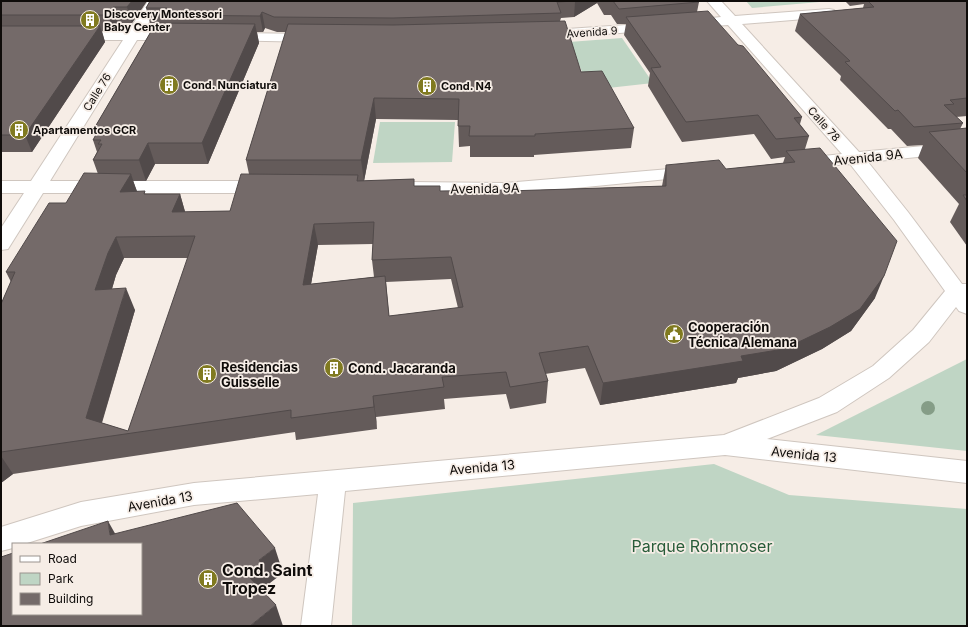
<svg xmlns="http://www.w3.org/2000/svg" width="968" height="627" font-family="Inter,sans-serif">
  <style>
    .green { fill: #bfd5c4 }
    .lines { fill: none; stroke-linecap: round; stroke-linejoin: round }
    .minor-casing { stroke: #cfc6bf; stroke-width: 2 }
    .minor { fill: #fff; fill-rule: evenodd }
    .tree { fill: #859d87 }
    .wall { fill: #645b5a; fill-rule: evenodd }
    .shaded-wall { fill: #514a4a }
    .building { fill: #746a69; stroke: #514a4a; fill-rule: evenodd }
    .labels { text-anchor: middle; stroke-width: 3.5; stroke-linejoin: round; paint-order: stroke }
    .far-poi-label { font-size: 11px; font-weight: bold; fill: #0f0c0a; stroke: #f6ede6; text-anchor: start }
    .far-street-label { font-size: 11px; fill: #0f0c0a; stroke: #f6ede6 }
    .street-label { font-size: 13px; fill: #0f0c0a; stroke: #f6ede6 }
    .poi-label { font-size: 13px; font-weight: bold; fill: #0f0c0a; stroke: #f6ede6; text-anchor: start }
    .near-park-label { font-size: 16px; fill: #285c39; stroke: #f6ede6 }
    .near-poi-label { font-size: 16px; font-weight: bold; fill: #0f0c0a; stroke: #f6ede6; text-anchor: start }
  </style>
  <rect width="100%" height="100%" fill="#f6ede6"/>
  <g class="green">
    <polygon points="746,1 831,1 752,8"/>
    <polygon points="622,38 653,83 590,90 569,42"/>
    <polygon points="380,122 455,122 452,162 373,163"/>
    <polygon points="967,359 967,451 816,435"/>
    <polygon points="714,464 789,495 967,509 967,626 352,626 353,503"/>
  </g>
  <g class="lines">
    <defs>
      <g id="minor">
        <polygon points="148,1 162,1 143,32 178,32 183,33 185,36 183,39 178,40 137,40 50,181 268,181 275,183 277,187 275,191 268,193 43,193 8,249 1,250 1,228 24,193 1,193 1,181 31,181 123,40 74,40 69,39 67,36 69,33 74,32 128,32"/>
        <polygon points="707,1 721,1 735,16 829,9 834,10 836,13 834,16 829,17 742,24 859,152 967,142 967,152 868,162 908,212 962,284 967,284 967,314 959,311 956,307 929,342 889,378 837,412 767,439 967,461 967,483 725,455 345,491 331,626 301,626 318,494 194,505 81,526 24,544 13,544 13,548 1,551 1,527 81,502 194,483 724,435 819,398 873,366 913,330 945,291 894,220 850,164 801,168 795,167 792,163 795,159 842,154 728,25 688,28 683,27 681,24 683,21 721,17"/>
        <polygon points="655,23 660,24 662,27 660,30 538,39 533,38 531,35 533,32 538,31"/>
        <polygon points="228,33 314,34 319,35 321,38 319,41 314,42 223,40 221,37 223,34"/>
        <polygon points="693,167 699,168 702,172 699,176 504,195 410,194 403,192 401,188 403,184 410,182 504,183"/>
      </g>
    </defs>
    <use href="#minor" class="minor-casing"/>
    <use href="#minor" class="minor"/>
  </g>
  <circle class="tree" cx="928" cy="408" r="7"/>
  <g class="wall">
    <polygon points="1,1 147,1 132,23 118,23 113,30 102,31 105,42 32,152 1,152"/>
    <path d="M 150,1 L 698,1 L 699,2 L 697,12 L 738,45 L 802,117 L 800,124 L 809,136 L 805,149 L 875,298 L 851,331 L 822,349 L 776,371 L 738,378 L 736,383 L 600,405 L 585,368 L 545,374 L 548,381 L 546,403 L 510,409 L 506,394 L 444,399 L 445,409 L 376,417 L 377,429 L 296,440 L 295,432 L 13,474 L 1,483 L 1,304 L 11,282 L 6,272 L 66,203 L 98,174 L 93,160 L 97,152 L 93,140 L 97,133 L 95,127 L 156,23 L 150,23 L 146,8 ZM 597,3 L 604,15 L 611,15 L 617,24 L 626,24 L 624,35 L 650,73 L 648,86 L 682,142 L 754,134 L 771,159 L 785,157 L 783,163 L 726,169 L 666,165 L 662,186 L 507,191 L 440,191 L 414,186 L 414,179 L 364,181 L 376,119 L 458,120 L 459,147 L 470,146 L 470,157 L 534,157 L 534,155 L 631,148 L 634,128 L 581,72 L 560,21 L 561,18 L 574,17 ZM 265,28 L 277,32 L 286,32 L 246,160 L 249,174 L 230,211 L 185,212 L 180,194 L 146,194 L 137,191 L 133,181 L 146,181 L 155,164 L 208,164 L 259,43 L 257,32 L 263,32 ZM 373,244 L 372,260 L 374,277 L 311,284 L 318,245 ZM 124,258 L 188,258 L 128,431 L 102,423 L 135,310 L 112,289 L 116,275 ZM 451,279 L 458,308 L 389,316 L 386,282 Z"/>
    <polygon points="845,1 967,1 967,116 956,117 963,123 960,129 967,128 967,246 950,222 959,204 918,158 923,145 907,146 891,129 888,129 840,80 841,76 795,31 800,14 863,8 864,4 850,6"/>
  </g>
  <g class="shaded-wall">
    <polygon points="132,1 147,1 132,23 127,7"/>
    <polygon points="576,1 597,1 597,3 574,17 575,2"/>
    <polygon points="113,7 118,23 113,30 108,15"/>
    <polygon points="262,12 265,28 263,32 260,16"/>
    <polygon points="255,24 259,43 208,164 202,143"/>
    <polygon points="100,26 105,42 32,152 25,135"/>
    <polygon points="374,98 376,119 364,181 361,160"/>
    <polygon points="148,143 155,164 146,181 139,160"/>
    <polygon points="131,174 138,195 120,192"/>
    <polygon points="180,194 186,215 172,212"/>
    <polygon points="314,224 318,245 307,307 303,285"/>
    <polygon points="116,237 124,258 116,275 105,312 95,290 108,253"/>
    <polygon points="884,276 875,298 851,331 822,349 776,371 738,378 736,383 600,405 603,383 741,356"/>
    <polygon points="126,288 135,310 97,438 86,418"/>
    <polygon points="373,396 376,417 377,429 374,407"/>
    <polygon points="1,456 13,474 1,483"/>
    <polygon points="108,521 121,544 110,535"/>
    <polygon points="275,548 283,573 270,583 272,591 258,601 249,577 259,560"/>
    <polygon points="276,605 283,626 250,626"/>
  </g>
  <g class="building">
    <polygon points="1,1 132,1 127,7 113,7 108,15 1,15"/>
    <polygon points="150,1 576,1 557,2 561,13 393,18 274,17 262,12 260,16 163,15 167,8 146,8"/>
    <polygon points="613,1 698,1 699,2 619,9"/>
    <polygon points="868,1 967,1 967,98 950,100 954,104 944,105 963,123 914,127 898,110 895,111 845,62 850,61 800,14 874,7"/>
    <polygon points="708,11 738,45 743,46 802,117 794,118 809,136 776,139 758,115 686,122 651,68 661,67 626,17"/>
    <polygon points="565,21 581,72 602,71 634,128 535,134 535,136 469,136 470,126 458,126 459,99 374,98 361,160 246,160 288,24 393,25"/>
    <polygon points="156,23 255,24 202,143 148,143 139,160 93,160 102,144 98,144 101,140 93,140 100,127 95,127"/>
    <polygon points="1,26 100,26 25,135 1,135"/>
    <polygon points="967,128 967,173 929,132"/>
    <path d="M 820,148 L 897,241 L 884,276 L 860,309 L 830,327 L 784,349 L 741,356 L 743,361 L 603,383 L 588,346 L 539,353 L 548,381 L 510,387 L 506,372 L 442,377 L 444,387 L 373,396 L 374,407 L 291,418 L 291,410 L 1,452 L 1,304 L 15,272 L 6,272 L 49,203 L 66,203 L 84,173 L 131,174 L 120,192 L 145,191 L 144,194 L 180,194 L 172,212 L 230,211 L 241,174 L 358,175 L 357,181 L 414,179 L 414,186 L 440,186 L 440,191 L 507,190 L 507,191 L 666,186 L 666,165 L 719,160 L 726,169 L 795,162 L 786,151 ZM 374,222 L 372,260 L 451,257 L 463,307 L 389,316 L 385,276 L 303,285 L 314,224 ZM 195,236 L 128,431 L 86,418 L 126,288 L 95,290 L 108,253 L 116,237 Z"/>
    <polygon points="963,195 967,195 967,201"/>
    <polygon points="237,503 275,548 259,560 263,566 249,577 276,605 250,626 1,626 1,557 13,553 13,614 141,614 141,544 40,544 108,521 110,535"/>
  </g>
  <defs>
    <symbol id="building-disc" viewBox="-11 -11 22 22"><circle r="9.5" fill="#807a20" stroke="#f6ede6"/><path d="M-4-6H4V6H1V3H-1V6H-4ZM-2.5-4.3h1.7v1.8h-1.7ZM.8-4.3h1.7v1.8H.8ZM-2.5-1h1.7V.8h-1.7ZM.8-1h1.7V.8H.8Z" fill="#fff"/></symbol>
    <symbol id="civic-disc" viewBox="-11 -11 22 22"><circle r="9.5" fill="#807a20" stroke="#f6ede6"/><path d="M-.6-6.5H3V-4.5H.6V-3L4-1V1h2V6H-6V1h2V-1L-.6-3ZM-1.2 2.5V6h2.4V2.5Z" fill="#fff"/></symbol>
  </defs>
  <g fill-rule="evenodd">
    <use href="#building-disc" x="79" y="9" width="22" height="22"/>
    <use href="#building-disc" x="158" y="74" width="22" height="22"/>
    <use href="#building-disc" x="416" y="75" width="22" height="22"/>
    <use href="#building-disc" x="8" y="119" width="22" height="22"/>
    <use href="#civic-disc" x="663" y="323" width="22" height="22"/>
    <use href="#building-disc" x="323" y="357" width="22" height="22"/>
    <use href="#building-disc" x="196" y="363" width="22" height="22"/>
    <use href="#building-disc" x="197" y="568" width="22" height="22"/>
  </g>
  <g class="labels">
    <g class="far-poi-label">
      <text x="104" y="18">Discovery Montessori<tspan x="104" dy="13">Baby Center</tspan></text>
      <text x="183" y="89">Cond. Nunciatura</text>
      <text x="441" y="90">Cond. N4</text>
      <text x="33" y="134">Apartamentos GCR</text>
    </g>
    <g class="far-street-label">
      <text transform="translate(592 32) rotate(-4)" y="4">Avenida 9</text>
      <text transform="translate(97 92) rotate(-58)" y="4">Calle 76</text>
      <text transform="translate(824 124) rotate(48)" y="4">Calle 78</text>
    </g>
    <g class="street-label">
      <text transform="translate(868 157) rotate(-6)" y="5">Avenida 9A</text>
      <text transform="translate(485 188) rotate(-1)" y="5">Avenida 9A</text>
      <text transform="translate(804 454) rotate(6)" y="5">Avenida 13</text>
      <text transform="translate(482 467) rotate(-5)" y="5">Avenida 13</text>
      <text transform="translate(160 501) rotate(-10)" y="5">Avenida 13</text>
    </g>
    <g class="poi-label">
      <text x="688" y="332">Cooperación<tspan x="688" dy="15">Técnica Alemana</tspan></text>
      <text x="221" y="372">Residencias<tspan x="221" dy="15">Guisselle</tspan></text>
      <text x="348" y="373">Cond. Jacaranda</text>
    </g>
    <g class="near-park-label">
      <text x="702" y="552">Parque Rohrmoser</text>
    </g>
    <g class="near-poi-label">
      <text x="222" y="576">Cond. Saint<tspan x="222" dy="18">Tropez</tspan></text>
    </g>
  </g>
  <rect width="968" height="627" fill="none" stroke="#0f0c0a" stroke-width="4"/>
  <rect x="12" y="543" width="130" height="72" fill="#f6ede6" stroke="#9a938e"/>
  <rect x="20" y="556" width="20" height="6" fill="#ffffff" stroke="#9a938e"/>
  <text x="48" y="563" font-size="12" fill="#0f0c0a">Road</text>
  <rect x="20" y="573" width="20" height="12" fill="#bfd5c4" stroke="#9a938e"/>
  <text x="48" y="583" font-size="12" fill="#0f0c0a">Park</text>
  <rect x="20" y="593" width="20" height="12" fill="#746a69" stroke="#9a938e"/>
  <text x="48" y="603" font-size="12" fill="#0f0c0a">Building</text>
</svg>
